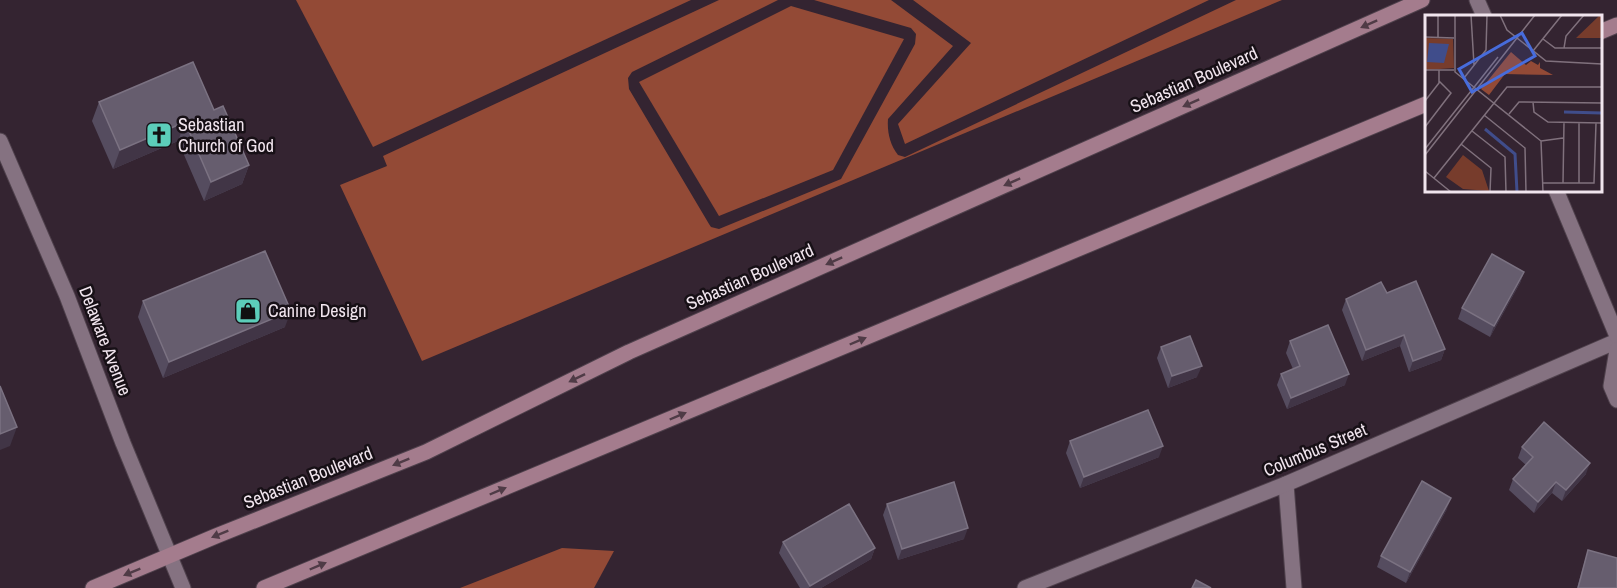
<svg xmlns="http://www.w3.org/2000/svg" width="1617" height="588" font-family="'Archivo Narrow',sans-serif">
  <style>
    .forest { fill: #934a36 }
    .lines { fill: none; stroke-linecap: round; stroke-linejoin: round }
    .minor-casing { stroke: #4f414c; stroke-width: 17 }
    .tertiary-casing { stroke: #4f414c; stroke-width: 17 }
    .secondary-casing { stroke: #4f414c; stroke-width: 17 }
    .minor { stroke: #857281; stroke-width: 15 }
    .tertiary { stroke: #857281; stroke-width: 15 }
    .secondary { stroke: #a47c8d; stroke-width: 15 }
    .wall { fill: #554c5f }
    .shaded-wall { fill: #413546 }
    .building { fill: #665d6e; stroke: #7b7282; stroke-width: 1.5 }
    .oneway { fill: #4f3b46 }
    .labels { text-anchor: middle; stroke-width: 5; stroke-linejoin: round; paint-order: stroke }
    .street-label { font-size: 18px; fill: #f1e5ee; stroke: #171016 }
    .poi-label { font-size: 18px; fill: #f1e5ee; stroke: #171016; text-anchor: start }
    .inset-river { fill: none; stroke: #404d8b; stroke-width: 3 }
    .inset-road { fill: none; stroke: #80717d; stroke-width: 1.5 }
    .view { fill: #476cdc; fill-opacity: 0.15; stroke: #476cdc; stroke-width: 3 }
    .inset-edge { fill: none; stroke: #f1e5ee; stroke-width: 3 }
  </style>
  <rect width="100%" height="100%" fill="#342431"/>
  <g class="forest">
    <polygon points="296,0 691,0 373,147"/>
    <path d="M 719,0 L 778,0 L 632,72 L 628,78 L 629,89 L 709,224 L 711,227 L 719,229 L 841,179 L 915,44 L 916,34 L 911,28 L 814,0 L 891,0 L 953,46 L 888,119 C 887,132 890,145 898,155 L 905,157 L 1236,0 L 1282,0 L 422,361 L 340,185 L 387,166 L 383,156 Z"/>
    <polygon points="913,0 1209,0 905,144 898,124 971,43"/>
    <polygon points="791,6 904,39 833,170 719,216 639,82"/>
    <polygon points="562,548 614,551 594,588 460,588"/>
  </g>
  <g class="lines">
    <defs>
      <g id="minor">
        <polyline points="0,141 67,296 123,443 183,588"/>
        <polyline points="1286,484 1294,588"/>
        <polyline points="1025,588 1286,484 1617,341"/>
      </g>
      <g id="tertiary">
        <polyline points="1477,0 1484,16"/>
        <polyline points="1556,190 1617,336"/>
        <polyline points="1617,350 1611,386 1617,400"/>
      </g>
      <g id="secondary">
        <polyline points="1600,32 1617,25"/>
        <polyline points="93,588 216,536 426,452 629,352 1422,0"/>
        <polyline points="264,588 1426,104"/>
      </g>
    </defs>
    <use href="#minor" class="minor-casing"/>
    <use href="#tertiary" class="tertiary-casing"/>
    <use href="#secondary" class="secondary-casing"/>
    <use href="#minor" class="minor"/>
    <use href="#tertiary" class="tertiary"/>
    <use href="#secondary" class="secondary"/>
  </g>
  <g class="wall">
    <polygon points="99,102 214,110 249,165 242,184 204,201 178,141 113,169 92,121"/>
    <polygon points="1524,272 1520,283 1490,337 1458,319 1462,308"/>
    <polygon points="1387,293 1445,349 1441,360 1409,372 1400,346 1362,361 1342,310 1346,299"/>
    <polygon points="143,301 285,327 163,378 138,317"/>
    <polygon points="1290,341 1345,385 1287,409 1277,385 1281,374 1293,369 1286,353"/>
    <polygon points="1161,347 1197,377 1168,388 1157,358"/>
    <polygon points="1070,441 1159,457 1080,488 1066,453"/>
    <polygon points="1522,447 1586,474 1562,501 1552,493 1534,513 1509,490 1513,479 1526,465 1518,458"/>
    <polygon points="887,504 964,539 898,560 883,515"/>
    <polygon points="1447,509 1406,583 1377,567 1381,556"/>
    <polygon points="783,542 875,548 871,559 821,588 800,588 779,553"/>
    <polygon points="1588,550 1617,588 1577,588"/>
  </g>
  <g class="shaded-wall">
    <polygon points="185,122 178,141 113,169 120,150"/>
    <polygon points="249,165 242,184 204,201 211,182"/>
    <polygon points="1524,272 1520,283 1490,337 1494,326"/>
    <polygon points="291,311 285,327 163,378 169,362"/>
    <polygon points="1404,335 1400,346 1362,361 1366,350"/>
    <polygon points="1445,349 1441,360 1409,372 1413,361"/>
    <polygon points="1202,366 1197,377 1168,388 1172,376"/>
    <polygon points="1349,374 1345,385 1287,409 1291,398"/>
    <polygon points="17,427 10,446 0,450 0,434"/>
    <polygon points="1163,446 1159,457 1080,488 1084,477"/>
    <polygon points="1590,463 1586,474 1562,501 1566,490"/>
    <polygon points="1556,482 1552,493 1534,513 1538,502"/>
    <polygon points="1451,498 1447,509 1406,583 1410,572"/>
    <polygon points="968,528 964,539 898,560 902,549"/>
    <polygon points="875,548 871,559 821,588 809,588 810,586"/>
  </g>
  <g class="building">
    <polygon points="193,62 214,110 223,106 249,165 211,182 185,122 120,150 99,102"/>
    <polygon points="265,251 291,311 169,362 143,301"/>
    <polygon points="1492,254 1524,272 1494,326 1462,308"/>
    <polygon points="1416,281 1445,349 1413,361 1404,335 1366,350 1346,299 1381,282 1387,293"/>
    <polygon points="1328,325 1349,374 1291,398 1281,374 1300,366 1290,341"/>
    <polygon points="1190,336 1202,366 1172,376 1161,347"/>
    <polygon points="0,386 17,427 0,434"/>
    <polygon points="1148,410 1163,446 1084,477 1070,441"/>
    <polygon points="1544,422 1590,463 1566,490 1556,482 1538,502 1513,479 1533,457 1522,447"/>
    <polygon points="1422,481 1451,498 1410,572 1381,556"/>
    <polygon points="954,482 968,528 902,549 887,504"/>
    <polygon points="849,504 875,548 810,586 783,542"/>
    <polygon points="1588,550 1617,558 1617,588 1578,588"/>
    <polygon points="1196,580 1211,588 1192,588"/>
  </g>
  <defs><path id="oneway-solid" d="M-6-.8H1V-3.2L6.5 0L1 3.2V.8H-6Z" transform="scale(1.5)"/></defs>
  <g class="oneway">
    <use href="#oneway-solid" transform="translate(1369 24) rotate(156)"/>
    <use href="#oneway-solid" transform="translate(1191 103) rotate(156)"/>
    <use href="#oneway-solid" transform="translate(1012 182) rotate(156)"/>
    <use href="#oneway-solid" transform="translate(834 261) rotate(156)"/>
    <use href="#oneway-solid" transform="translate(858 341) rotate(-23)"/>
    <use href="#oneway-solid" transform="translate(577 378) rotate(154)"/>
    <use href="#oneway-solid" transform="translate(678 416) rotate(-23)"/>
    <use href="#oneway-solid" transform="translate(401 462) rotate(158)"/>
    <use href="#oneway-solid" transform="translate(498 491) rotate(-23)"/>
    <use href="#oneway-solid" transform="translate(220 534) rotate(158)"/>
    <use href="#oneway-solid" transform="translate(318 566) rotate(-23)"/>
    <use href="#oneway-solid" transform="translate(132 572) rotate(158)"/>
  </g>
  <defs>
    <symbol id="church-square" viewBox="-11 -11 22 22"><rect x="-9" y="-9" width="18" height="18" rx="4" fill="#5cceba" stroke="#171016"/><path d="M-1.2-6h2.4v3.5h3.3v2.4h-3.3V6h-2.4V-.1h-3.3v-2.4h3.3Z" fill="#111"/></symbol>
    <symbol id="shop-square" viewBox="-11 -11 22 22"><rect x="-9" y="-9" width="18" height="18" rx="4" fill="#5cceba" stroke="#171016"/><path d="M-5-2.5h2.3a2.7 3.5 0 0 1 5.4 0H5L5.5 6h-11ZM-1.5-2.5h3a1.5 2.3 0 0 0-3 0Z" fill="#111"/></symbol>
  </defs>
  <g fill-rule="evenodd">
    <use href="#church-square" x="144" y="120" width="30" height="30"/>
    <use href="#shop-square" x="233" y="296" width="30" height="30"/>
  </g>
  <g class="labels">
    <g class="street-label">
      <text transform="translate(1194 80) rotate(-24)" y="6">Sebastian Boulevard</text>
      <text transform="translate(750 277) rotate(-24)" y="6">Sebastian Boulevard</text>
      <text transform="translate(105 341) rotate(69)" y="6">Delaware Avenue</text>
      <text transform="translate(1315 450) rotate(-23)" y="6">Columbus Street</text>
      <text transform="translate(308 478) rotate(-22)" y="6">Sebastian Boulevard</text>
    </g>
    <g class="poi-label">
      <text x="178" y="131">Sebastian<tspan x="178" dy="21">Church of God</tspan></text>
      <text x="268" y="317">Canine Design</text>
    </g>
  </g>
  <g transform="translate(1425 15)">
    <rect width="177" height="177" fill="#342431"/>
    <path d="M 174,1 L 177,1 L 177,23 L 151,23 ZM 0,23 L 28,24 L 29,53 L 0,55 ZM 38,140 L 57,155 L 64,176 L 38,174 L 21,162 Z" fill="#773c2c"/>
    <path d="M 86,37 L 101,50 L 106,46 L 113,50 L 115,47 L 115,53 L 128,60 L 80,59 L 64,80 L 56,74 Z" fill="#934a36"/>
    <path d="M 4,28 L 24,29 L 19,48 L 2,47 Z" fill="#404d8b"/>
    <path class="inset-river" d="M 139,97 L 177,98M 60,114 L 90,139 L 92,177"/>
    <path class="inset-road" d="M 30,0 L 30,57 L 116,126 L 118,177M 46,0 L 49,50M 75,0 L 82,15 L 121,46 L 177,49M 0,22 L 29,23M 13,22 L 13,0M 118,24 L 130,33 L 177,33M 139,33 L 141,21 L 159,0M 108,36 L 137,0M 0,55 L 29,55M 39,63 L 61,35 L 62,0M 0,86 L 14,68 L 14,55M 108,87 L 109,97 L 123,107 L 177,108M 84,99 L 94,87 L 177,88M 59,100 L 100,133 L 101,177M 0,112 L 26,78 L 14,66M 47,116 L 80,142 L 81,177M 116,126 L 138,123M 36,129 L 66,153 L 65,177M 0,134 L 73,42M 0,140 L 110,0M 0,156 L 26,177M 9,163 L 82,72 L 177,72M 118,168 L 169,168 L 171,108M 138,168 L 139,107M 154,168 L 154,108"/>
    <path class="view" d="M 97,18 L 110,41 L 47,77 L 34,54 Z"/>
    <rect width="177" height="177" class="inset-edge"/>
  </g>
</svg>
